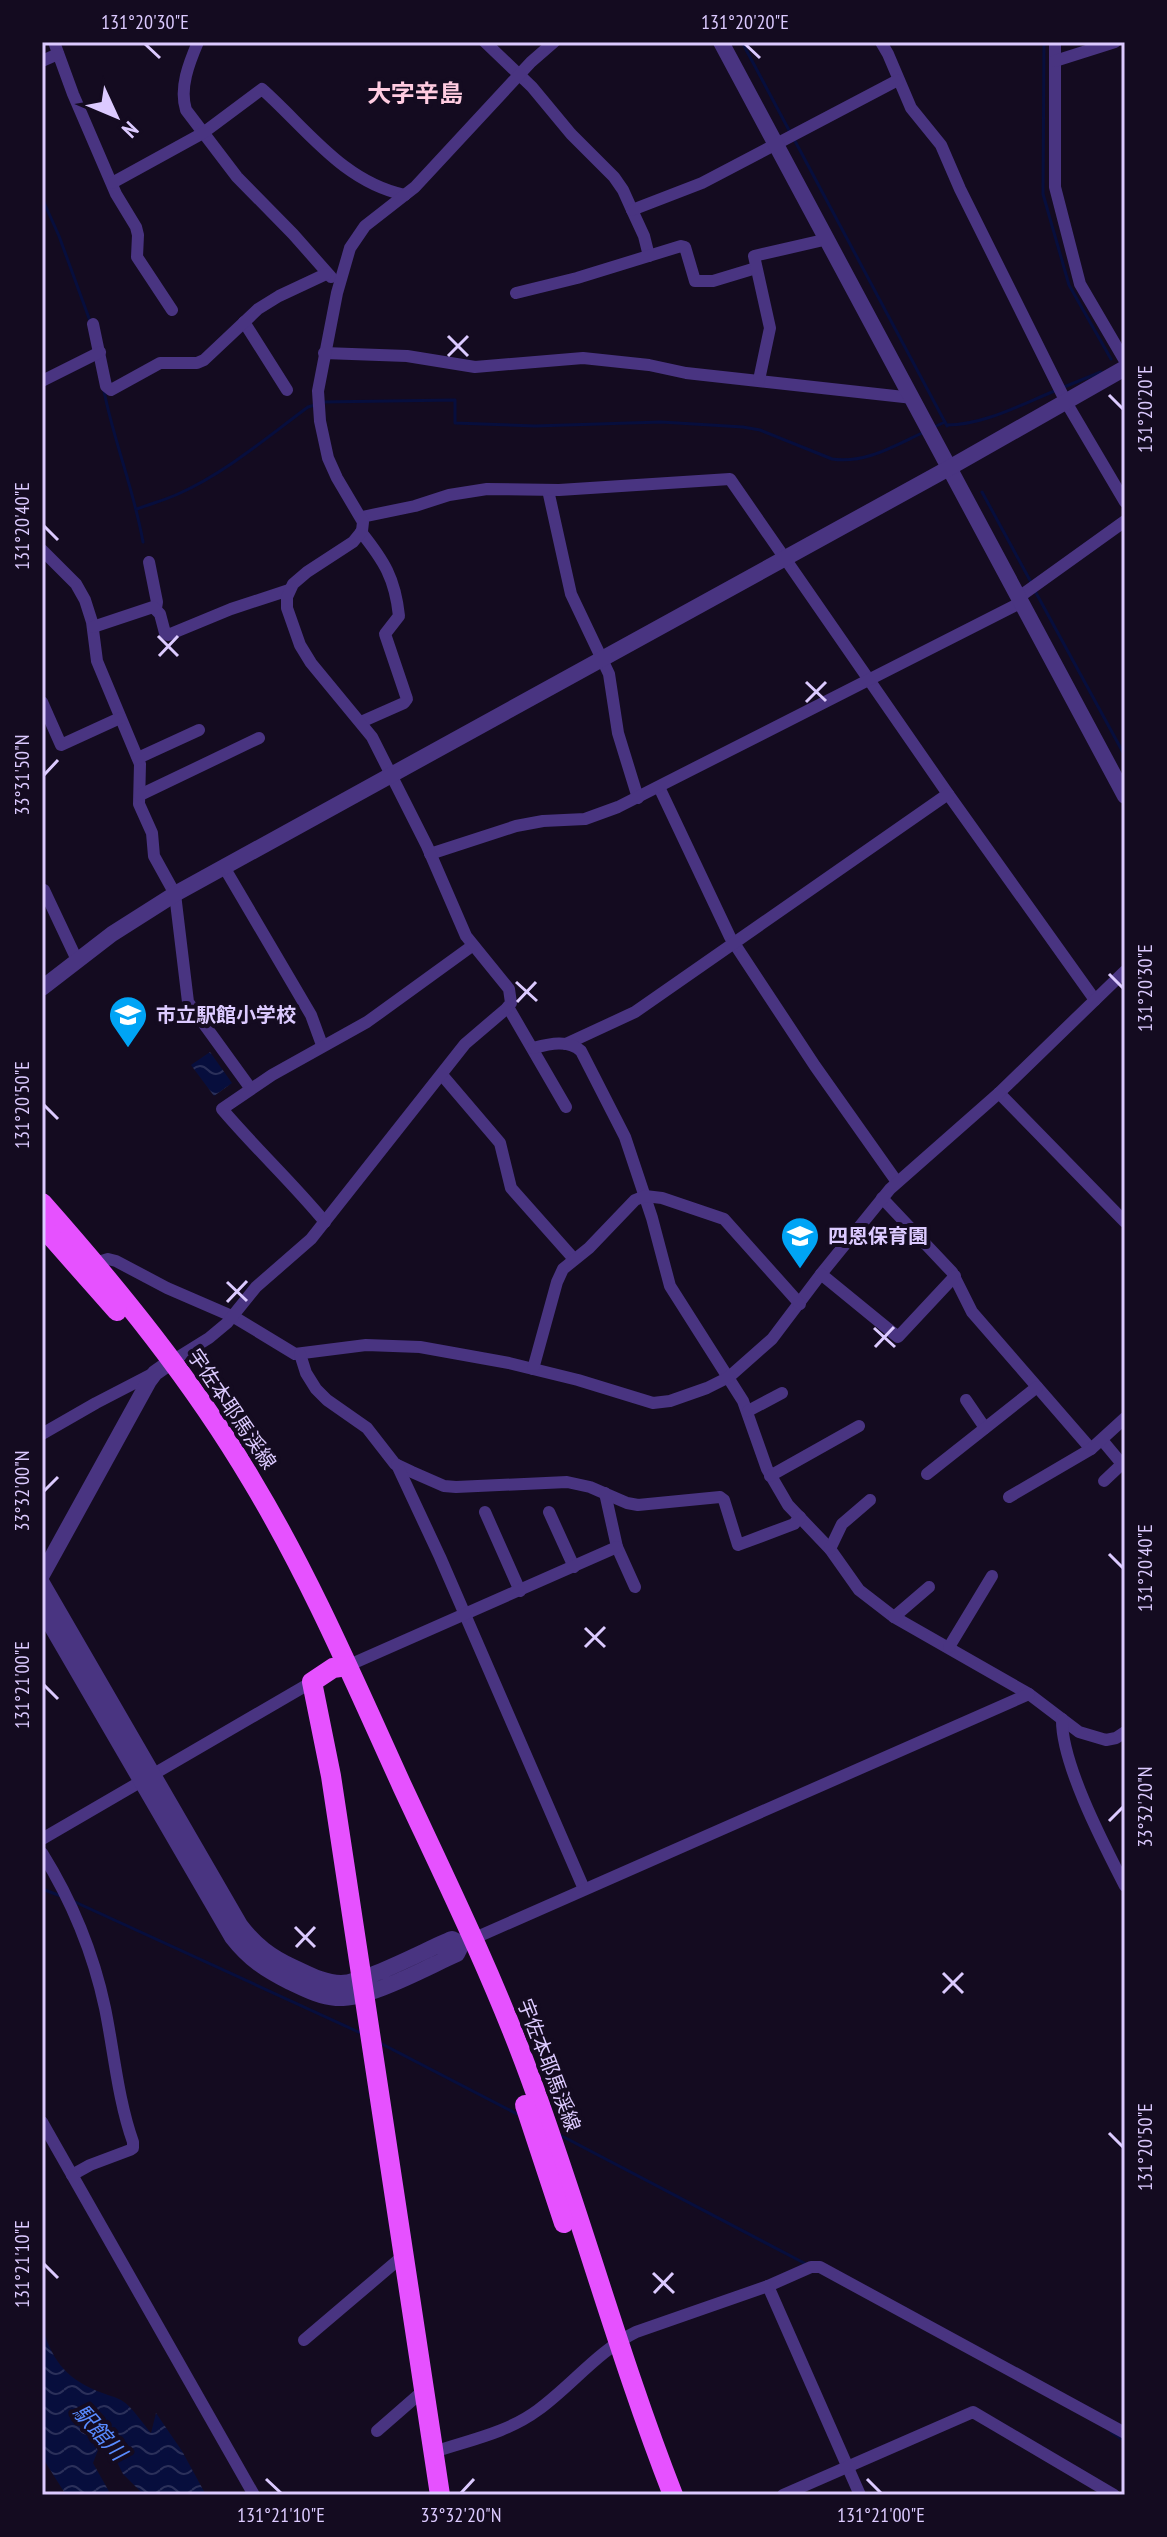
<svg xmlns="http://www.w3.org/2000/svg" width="1167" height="2537" font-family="'PT Sans Narrow','Noto Sans JP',sans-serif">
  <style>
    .water { fill: url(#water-waves) }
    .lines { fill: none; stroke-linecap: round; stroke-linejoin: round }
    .stream { stroke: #070e3d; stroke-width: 3 }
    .minor { stroke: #493481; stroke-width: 12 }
    .tertiary { stroke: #493481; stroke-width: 16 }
    .primary { stroke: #e651ff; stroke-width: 20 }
    .ticks { fill: none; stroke: #dccaff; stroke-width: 3 }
    .labels { text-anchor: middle; stroke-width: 8; stroke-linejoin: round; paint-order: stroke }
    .poi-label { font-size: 20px; font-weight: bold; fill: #dccaff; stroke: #140b20; text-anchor: start }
    .street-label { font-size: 20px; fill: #dccaff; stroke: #140b20 }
    .water-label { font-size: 22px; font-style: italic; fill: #588bff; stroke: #140b20 }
    .quarter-label { font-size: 24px; font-weight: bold; fill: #ffcce1; stroke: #140b20 }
    .neatline { fill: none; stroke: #dccaff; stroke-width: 3 }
    .ticks-label { font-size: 20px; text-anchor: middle; fill: #dccaff }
  </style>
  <defs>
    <pattern id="water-waves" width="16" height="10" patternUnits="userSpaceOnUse" patternTransform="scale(2)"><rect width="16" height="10" fill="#070e3d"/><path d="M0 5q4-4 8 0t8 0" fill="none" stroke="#2b305a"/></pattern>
  </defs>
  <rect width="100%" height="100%" fill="#140b20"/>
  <g class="water">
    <polygon points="210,1052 232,1083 214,1096 191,1065"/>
    <path d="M 42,2325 C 51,2358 64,2377 97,2391 C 104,2394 113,2396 121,2400 C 133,2407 142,2423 151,2433 L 156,2413 L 182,2451 L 206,2495 L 144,2495 L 123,2474 L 111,2450 L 100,2445 L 93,2463 L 111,2495 L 66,2495 L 42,2457 Z"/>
  </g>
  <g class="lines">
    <g class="stream">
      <polyline points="742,42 791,134"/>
      <polyline points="1044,42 1043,194 1069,285 1111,359"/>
      <polyline points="795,141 947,426"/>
      <polyline points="42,198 59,236 90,321"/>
      <polyline points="1064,387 1101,372"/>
      <path d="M 104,391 C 114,442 134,490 143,542"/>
      <path d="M 322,402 L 455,400 L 455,423 L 535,426 L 661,422 L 743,427 L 760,430 L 832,459 C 865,464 894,446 924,432"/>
      <path d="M 947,425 C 984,425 1022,404 1057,390"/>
      <polyline points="934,427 945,422"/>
      <polyline points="982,492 1032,584"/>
      <path d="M 137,509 C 150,504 165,500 178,494 C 225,473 266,438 308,407 L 315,405"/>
      <polyline points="1035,591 1125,756"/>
      <polyline points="42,1889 61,1896"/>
      <polyline points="75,1902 363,2034"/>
      <polyline points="380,2043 519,2115"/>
      <polyline points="558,2134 806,2264"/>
      <polyline points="1111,2432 1125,2441"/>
    </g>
    <g class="minor">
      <polyline points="54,42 73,94 116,194 136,227 138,235 137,257 172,310"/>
      <path d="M 198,42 C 189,63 179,88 186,110 L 237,177 L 293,234 L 331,277"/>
      <polyline points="485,42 532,87 571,134 614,177 623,190 632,210 644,236 649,256"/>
      <polyline points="881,42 888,54 911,108 941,145 960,189 1066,402 1125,502"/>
      <polyline points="1055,42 1055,187 1080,284 1125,361"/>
      <polyline points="42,61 58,54"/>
      <polyline points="1055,61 1115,42"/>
      <path d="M 112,183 L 203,133 L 262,89 C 307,129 343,182 405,195"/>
      <polyline points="632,210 702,183 898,80"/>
      <polyline points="516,293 577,278 681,246 685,247 695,281 713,281 756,268"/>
      <polyline points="244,322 287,390"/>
      <polyline points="93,324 106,386 111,390 160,363 197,363 204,360 258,309 279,296 326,274"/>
      <polyline points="324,353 407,356 475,367 583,358 649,365 686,373 913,398"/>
      <polyline points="759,380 770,328 754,256 828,239"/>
      <polyline points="42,381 100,352"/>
      <polyline points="548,490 571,594 609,674 618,733 638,798"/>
      <polyline points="362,517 415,506 449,495 487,489 559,490 730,479 948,794 1095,1000"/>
      <polyline points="42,550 76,584 85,600 92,622 97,661 140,764 139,804 152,833 154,856 175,894 188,1002 251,1089"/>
      <polyline points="149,562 157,602 156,608"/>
      <polyline points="1019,597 1125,521"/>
      <polyline points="93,627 153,607 160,614 165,633 168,635 231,609 289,590"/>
      <polyline points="42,702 61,745 120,718"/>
      <path d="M 361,722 L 404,703 L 407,699 L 385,634 L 399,616 C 395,578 384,561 361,532"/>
      <polyline points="138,758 199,730"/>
      <polyline points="659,787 730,937 815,1066 897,1182"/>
      <polyline points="140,795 259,738"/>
      <polyline points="430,854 516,826 543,821 585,819 618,807 1022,602"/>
      <polyline points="224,867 311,1015 322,1045"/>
      <polyline points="42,891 44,890 77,960"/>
      <polyline points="508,1007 566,1107"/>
      <polyline points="566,1044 635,1012 948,794"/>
      <path d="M 533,1048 C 549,1044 568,1039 581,1051 L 625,1137 L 652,1218 L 670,1286 L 743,1401 L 767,1469 L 788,1505 L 830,1549 L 859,1590 L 894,1617 L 1029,1694 L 1079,1732 L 1106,1740 L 1116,1738 L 1125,1732"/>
      <polyline points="442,1075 500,1143 511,1188 574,1259"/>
      <polyline points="999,1093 1125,1222"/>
      <polyline points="882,1198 952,1272 972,1312 1091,1449"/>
      <path d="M 325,1222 C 292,1182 255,1148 222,1109 L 272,1075 L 367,1022 L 472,946"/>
      <polyline points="95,1263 108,1259 116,1261 167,1288 234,1317 295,1354 366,1345 420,1347 509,1363 578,1380 653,1403 670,1401 707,1388 729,1377 772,1339 821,1274 890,1189 999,1093 1125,971"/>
      <polyline points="821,1274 898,1337 955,1276"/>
      <polyline points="300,1354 306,1373 316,1389 327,1400 367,1428 395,1464 412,1472 444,1486 456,1487 567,1482 590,1487 627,1503 638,1505 720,1497 724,1500 738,1545 794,1524 800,1517"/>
      <polyline points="172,1361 209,1338 227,1323 256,1287 311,1239 465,1044 506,1009 511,1003 509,989 466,936 427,846 372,737 311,663 300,645 287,608 287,597 293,584 307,572 353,542 362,531 363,522 337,478 328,458 320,421 318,391 337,293 350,248 365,226 415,187 531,62 554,42"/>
      <polyline points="533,1369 557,1282 563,1269 589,1248 635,1200 645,1196 662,1198 724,1219 800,1304"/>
      <polyline points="966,1400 985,1428"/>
      <polyline points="748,1411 782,1393"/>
      <polyline points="42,1434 96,1403 152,1374"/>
      <polyline points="1102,1440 1122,1464 1104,1481"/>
      <polyline points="397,1465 440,1557 584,1889"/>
      <polyline points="927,1474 1037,1387"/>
      <polyline points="770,1476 859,1426"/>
      <polyline points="605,1493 617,1547 635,1587"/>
      <polyline points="1009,1497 1091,1449 1125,1418"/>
      <polyline points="485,1512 520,1591"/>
      <polyline points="549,1512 574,1567"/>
      <polyline points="830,1549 842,1524 870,1500"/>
      <polyline points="894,1617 929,1587"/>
      <polyline points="949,1647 992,1576"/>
      <polyline points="347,1666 617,1547"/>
      <path d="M 1062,1719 C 1061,1763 1104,1845 1125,1886"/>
      <polyline points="42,1839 312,1682"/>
      <path d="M 42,1853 C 72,1901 93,1952 105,2008 C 114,2052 118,2100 133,2142 L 133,2148 L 130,2150 L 90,2165 L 72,2175"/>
      <polyline points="468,1941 1029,1694"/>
      <polyline points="42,2122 254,2495"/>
      <polyline points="768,2286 860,2495"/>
      <polyline points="304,2340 404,2255"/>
      <polyline points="377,2431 424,2390"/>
      <path d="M 434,2452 C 469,2440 507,2433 538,2410 C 571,2386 599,2350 636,2332 L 768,2286 L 811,2267 L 820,2267 L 1125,2433"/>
      <polyline points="783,2495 973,2412 1114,2495"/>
    </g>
    <g class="tertiary">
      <polyline points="721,42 1125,796"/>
      <polyline points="42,988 112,934 175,894 949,468 1125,368"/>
      <polyline points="42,1575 149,1381 155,1373 172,1361"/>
      <path d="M 42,1583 L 240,1925 C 255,1945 271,1957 293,1967 C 308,1974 324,1983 341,1983 C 364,1983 427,1949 452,1939 L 462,1944 L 457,1954 C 427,1967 369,2000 336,1998 C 320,1997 305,1989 290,1982 C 266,1970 249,1959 232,1937 L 42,1610"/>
    </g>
    <g class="primary">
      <path d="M 42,1203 C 119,1290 193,1381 252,1481 C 311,1579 356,1685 403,1788 C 445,1878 489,1968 524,2061 C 578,2204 617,2352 673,2495"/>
      <polyline points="42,1226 117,1311"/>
      <polyline points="347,1666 333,1668 312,1682 331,1776 440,2495"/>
      <polyline points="525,2105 564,2223"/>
    </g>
  </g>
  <path class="ticks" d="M 145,44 L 160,58M 745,44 L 760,58M 448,336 L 468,356M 448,356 L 468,336M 1109,395 L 1123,409M 44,526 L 58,540M 158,636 L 178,656M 159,656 L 178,636M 806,682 L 826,701M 806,702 L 826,682M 44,775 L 58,760M 1109,974 L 1123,988M 516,982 L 537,1001M 517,1002 L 536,982M 44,1105 L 58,1119M 227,1282 L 247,1301M 227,1302 L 247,1281M 874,1328 L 895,1347M 875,1347 L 894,1327M 44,1491 L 58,1477M 1109,1554 L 1123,1568M 585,1628 L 605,1647M 585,1647 L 605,1627M 44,1685 L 58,1699M 1109,1821 L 1123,1807M 295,1927 L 315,1947M 296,1947 L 315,1927M 943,1973 L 963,1993M 943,1993 L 963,1973M 1109,2133 L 1123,2147M 44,2264 L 58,2278M 653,2273 L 674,2293M 654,2293 L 673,2273M 266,2479 L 281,2493M 867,2479 L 881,2493M 461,2493 L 474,2479"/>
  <defs>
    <symbol id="school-pin" viewBox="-11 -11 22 30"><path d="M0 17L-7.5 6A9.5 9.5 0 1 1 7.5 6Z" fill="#00a4f5" stroke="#140b20"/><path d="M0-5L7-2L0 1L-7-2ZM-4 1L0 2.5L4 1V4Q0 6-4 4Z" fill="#fff"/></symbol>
  </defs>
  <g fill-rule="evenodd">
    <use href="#school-pin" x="106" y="993" width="44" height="60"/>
    <use href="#school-pin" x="778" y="1214" width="44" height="60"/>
  </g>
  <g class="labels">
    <g class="poi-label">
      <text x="156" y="1022">市立駅館小学校</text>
      <text x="828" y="1243">四恩保育園</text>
    </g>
    <g class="street-label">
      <text transform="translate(232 1409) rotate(56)" y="7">宇佐本耶馬渓線</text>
      <text transform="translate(549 2065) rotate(69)" y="7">宇佐本耶馬渓線</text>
    </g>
    <g class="water-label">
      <text transform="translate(100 2432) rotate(48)" y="8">駅館川</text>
    </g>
    <g class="quarter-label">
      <text x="415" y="102">大字辛島</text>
    </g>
  </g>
  <rect width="1167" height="2537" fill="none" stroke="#140b20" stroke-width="88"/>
  <g transform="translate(116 116) rotate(134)" stroke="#140b20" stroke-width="6" paint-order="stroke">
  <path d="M0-6L14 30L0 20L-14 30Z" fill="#dccaff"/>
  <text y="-12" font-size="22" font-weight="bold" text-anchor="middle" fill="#dccaff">N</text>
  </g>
  <rect x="44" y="44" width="1079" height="2449" class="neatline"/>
  <g class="ticks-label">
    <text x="145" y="29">131°20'30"E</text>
    <text x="745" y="29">131°20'20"E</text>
    <text transform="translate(1145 409) rotate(-90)" y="7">131°20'20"E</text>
    <text transform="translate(22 526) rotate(-90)" y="7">131°20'40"E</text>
    <text transform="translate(22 775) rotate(-90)" y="7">33°31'50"N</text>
    <text transform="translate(1145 988) rotate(-90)" y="7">131°20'30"E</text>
    <text transform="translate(22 1105) rotate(-90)" y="7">131°20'50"E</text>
    <text transform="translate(22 1491) rotate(-90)" y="7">33°32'00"N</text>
    <text transform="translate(1145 1568) rotate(-90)" y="7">131°20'40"E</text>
    <text transform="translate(22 1685) rotate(-90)" y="7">131°21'00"E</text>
    <text transform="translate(1145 1807) rotate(-90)" y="7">33°32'20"N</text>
    <text transform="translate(1145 2147) rotate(-90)" y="7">131°20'50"E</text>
    <text transform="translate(22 2264) rotate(-90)" y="7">131°21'10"E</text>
    <text x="281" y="2522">131°21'10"E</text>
    <text x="461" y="2522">33°32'20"N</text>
    <text x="881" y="2522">131°21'00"E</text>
  </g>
</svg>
